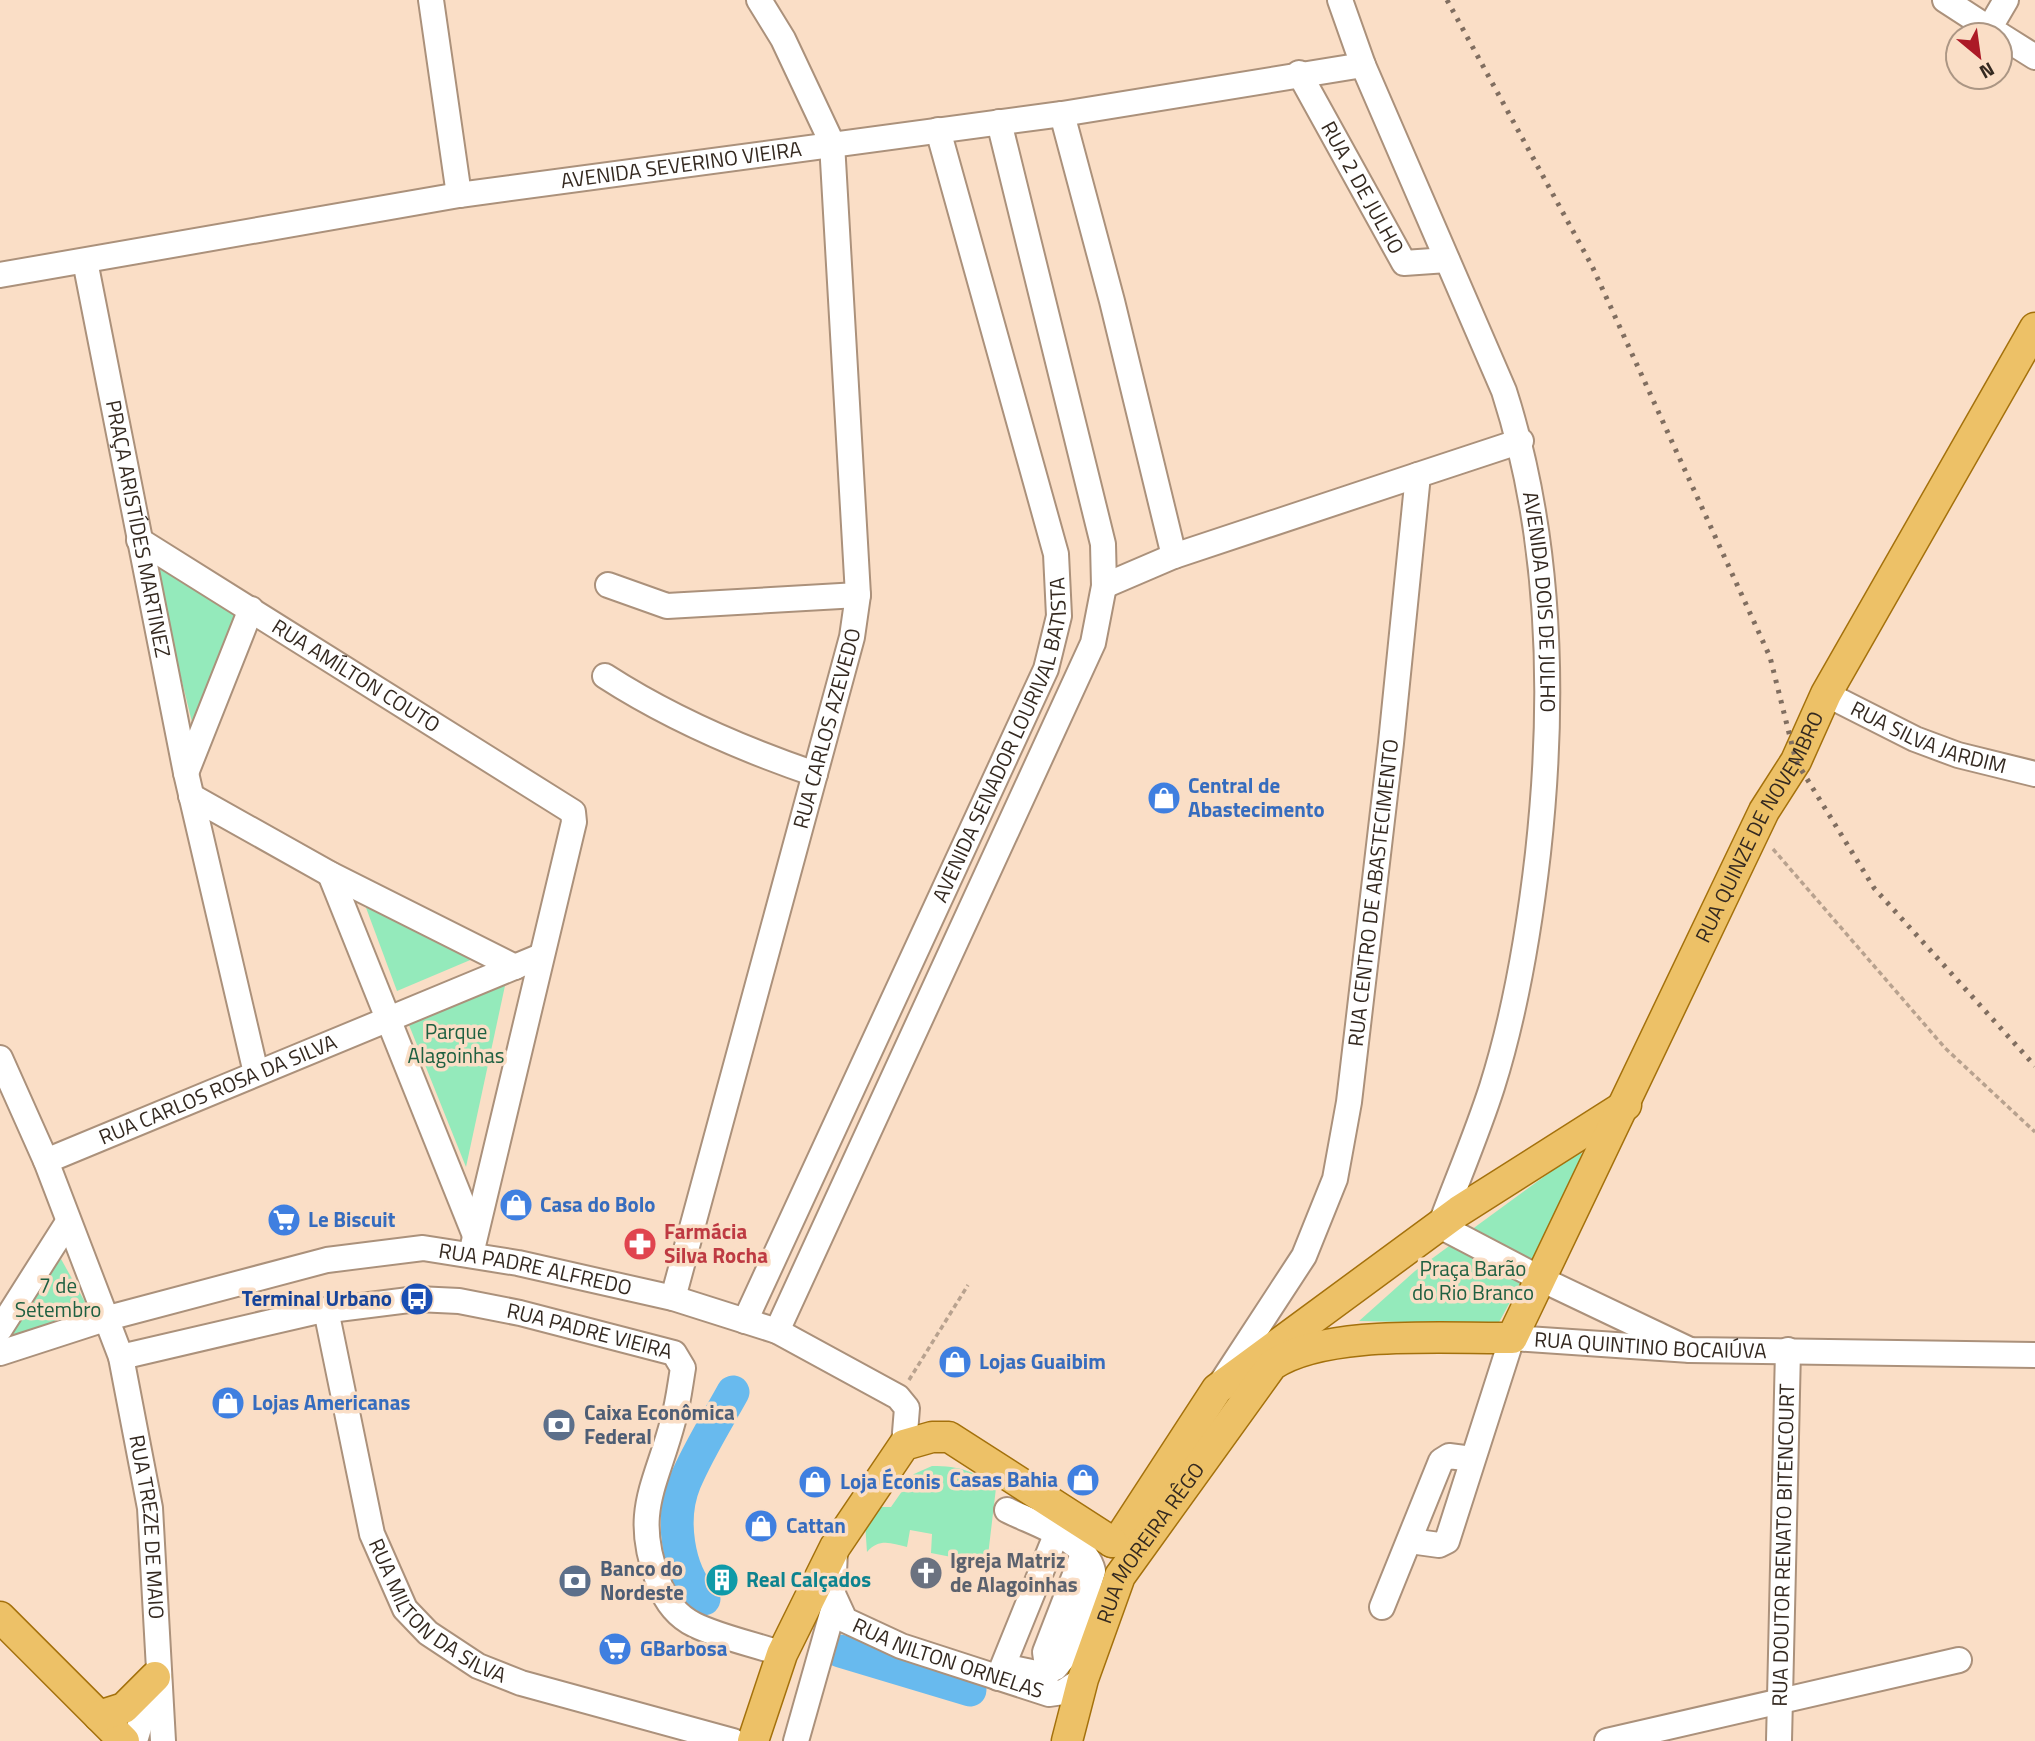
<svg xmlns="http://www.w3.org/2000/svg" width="2035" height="1741" font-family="'Titillium Web',sans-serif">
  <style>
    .green { fill: #94eabb }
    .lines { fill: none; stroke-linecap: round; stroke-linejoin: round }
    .river { stroke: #68baee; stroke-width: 33 }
    .minor-casing { stroke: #ab917b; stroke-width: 28 }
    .major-casing { stroke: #a4710c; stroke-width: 33 }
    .path { stroke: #b8a28f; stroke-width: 3.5; stroke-dasharray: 5 3.5; stroke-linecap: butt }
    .minor { stroke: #fff; stroke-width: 24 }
    .major { stroke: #edc167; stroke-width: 30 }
    .rail { stroke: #806e60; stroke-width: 5; stroke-dasharray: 3.5 7; stroke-linecap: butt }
    .labels { text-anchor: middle; stroke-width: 7; stroke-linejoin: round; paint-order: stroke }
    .street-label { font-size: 21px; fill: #342920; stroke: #fadec6 }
    .shop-label { font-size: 21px; font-weight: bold; fill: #366cbe; stroke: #fadec6; text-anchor: start }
    .park-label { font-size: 21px; fill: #1f6041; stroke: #fadec6 }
    .health-label { font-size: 21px; font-weight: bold; fill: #be3a42; stroke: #fadec6; text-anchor: start }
    .transit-label { font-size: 21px; font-weight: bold; fill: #164399; stroke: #fadec6; text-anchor: end }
    .service-label { font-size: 21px; font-weight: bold; fill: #4e5e75; stroke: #fadec6; text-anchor: start }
    .worship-label { font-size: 21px; font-weight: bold; fill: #5b616d; stroke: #fadec6; text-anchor: start }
    .culture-label { font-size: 21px; font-weight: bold; fill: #0d838f; stroke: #fadec6; text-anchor: start }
  </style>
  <rect width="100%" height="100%" fill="#fadec6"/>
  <g class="green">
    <polygon points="152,561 237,615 192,722"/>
    <polygon points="365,905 475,958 397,991"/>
    <polygon points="506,981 466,1167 409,1025"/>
    <polygon points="1579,1151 1588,1160 1498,1324 1359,1321 1415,1271"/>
    <polygon points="61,1259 89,1309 0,1351 0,1340"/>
    <path d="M 932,1466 C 960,1466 975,1471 996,1488 L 987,1564 L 931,1553 L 932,1534 L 910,1530 L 907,1547 C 891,1543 879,1538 867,1552 L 865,1523 L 879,1507 L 891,1507 L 914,1474 Z"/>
  </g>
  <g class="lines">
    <g class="river">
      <path d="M 704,1599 C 677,1571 670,1518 685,1482 C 698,1451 717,1421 733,1392"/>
      <polyline points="840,1651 970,1690"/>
    </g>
    <defs>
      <g id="minor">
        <polyline points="431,0 459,195"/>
        <path id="s1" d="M 1340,0 L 1363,65 L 1504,391 C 1552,540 1555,699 1538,853 C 1529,932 1516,1011 1492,1087 C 1477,1134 1457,1180 1440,1226 L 1543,1280 L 1690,1350"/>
        <polyline points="1945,0 1999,35"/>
        <polyline points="1989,29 2006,0"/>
        <polyline points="2000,35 2035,57"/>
        <path id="s2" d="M 1299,73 L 1404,263 L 1447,260"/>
        <polyline points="1062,114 1112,301 1174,556"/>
        <path id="s3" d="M 85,261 L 186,773 L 256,1073"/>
        <path id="s4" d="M 0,275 L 459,195 L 1062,114 L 1363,65"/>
        <path id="s5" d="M 139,540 L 573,812 L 574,822 L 471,1254"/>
        <polyline points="608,585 667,606 858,595"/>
        <polyline points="1104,586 1174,556 1418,475"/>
        <path d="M 605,676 C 670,718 742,749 815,774"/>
        <path id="s6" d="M 1826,694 L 1915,739 L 1958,755 L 2035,774"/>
        <polyline points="186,773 251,609"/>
        <polyline points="191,796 330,874 515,967"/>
        <polyline points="330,874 474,1233"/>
        <path id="s7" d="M 0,1058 L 46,1161 L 121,1357 L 150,1508 L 163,1741"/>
        <path id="s8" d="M 46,1161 L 541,956"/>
        <path id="s9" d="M 673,1298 L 852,637 L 858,595 L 832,143 L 783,39 L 759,0"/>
        <path id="s10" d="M 326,1310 L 372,1534 L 405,1609 L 428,1633 L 478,1666 L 521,1683 L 733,1741"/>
        <path id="s11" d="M 745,1321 L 1046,669 L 1059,616 L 1056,554 L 938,130"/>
        <polyline points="0,1329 68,1222"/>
        <polyline points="777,1331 1093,643 1104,586 1103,544 999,122"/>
        <path id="s12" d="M 0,1353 L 108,1318 L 327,1260 L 423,1248 L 518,1263 L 673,1298 L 777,1331 L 898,1397 L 907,1408 L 904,1445"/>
        <path id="s13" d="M 121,1357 L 314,1312 L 417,1299 L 459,1301 L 520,1313 L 674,1353 L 683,1368 C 680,1386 678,1404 673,1421 C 656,1486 632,1512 658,1581 C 665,1600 676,1616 695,1625 C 722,1638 754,1644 782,1654"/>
        <path id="s14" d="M 1223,1380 L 1304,1256 L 1335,1179 L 1349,1102 L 1391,743 L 1418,475 L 1521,441"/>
        <path d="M 1007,1510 C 1034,1524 1085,1538 1093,1571 L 1069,1651 L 1055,1668 L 1041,1674 L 1012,1668"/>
        <path id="s15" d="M 1410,1541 L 1439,1545 L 1447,1541 L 1512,1338 L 1690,1350 L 2035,1355"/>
        <path id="s16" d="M 835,1551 L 833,1594 L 845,1620 L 901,1646 L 1049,1694 L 1063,1692 L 1083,1679"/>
        <polyline points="1382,1607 1441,1461 1449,1456 1472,1459"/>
        <polyline points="1048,1673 1045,1652 1081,1559"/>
        <polyline points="998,1678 1056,1535"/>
        <polyline points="135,1741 153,1681"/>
        <polyline points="796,1741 835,1603"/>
        <polyline points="1607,1741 1959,1660"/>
        <path id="s17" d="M 1779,1741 L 1788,1350"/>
      </g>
      <g id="major">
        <polyline points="1112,1542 1118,1541 1217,1389 1459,1211 1626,1105"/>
        <polyline points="0,1617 124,1741"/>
        <polyline points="99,1716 124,1708 155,1677"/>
        <polyline points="753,1741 782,1654 835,1547 904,1445 932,1437 949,1437 1112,1542"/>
        <path id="s18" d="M 1067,1741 L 1083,1679 L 1120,1576 L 1272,1365 C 1326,1329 1446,1339 1512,1338 L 1764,811 L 1796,761 L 1826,694 L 2035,328"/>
      </g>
    </defs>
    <use href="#minor" class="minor-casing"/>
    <use href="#major" class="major-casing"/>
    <g class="path">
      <polyline points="1773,849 1945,1048 2035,1132"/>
      <polyline points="909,1380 968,1285"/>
    </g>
    <use href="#minor" class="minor"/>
    <use href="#major" class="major"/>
    <polyline class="rail" points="1447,0 1592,266 1770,657 1796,761 1874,888 2035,1066"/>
  </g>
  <defs>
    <symbol id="shop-disc" viewBox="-11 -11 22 22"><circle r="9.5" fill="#3f7fe0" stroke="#fadec6"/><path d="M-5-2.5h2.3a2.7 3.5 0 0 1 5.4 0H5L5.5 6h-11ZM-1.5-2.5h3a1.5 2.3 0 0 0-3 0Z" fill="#fff"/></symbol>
    <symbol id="supermarket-disc" viewBox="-11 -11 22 22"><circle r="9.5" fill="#3f7fe0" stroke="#fadec6"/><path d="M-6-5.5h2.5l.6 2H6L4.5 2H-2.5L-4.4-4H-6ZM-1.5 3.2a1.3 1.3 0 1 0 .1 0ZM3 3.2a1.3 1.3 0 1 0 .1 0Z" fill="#fff"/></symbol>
    <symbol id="pharmacy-disc" viewBox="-11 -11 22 22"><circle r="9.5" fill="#e0444e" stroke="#fadec6"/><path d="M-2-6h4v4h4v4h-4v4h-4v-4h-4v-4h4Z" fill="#fff"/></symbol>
    <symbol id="bus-disc" viewBox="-11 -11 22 22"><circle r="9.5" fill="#1a4fb4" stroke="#fadec6"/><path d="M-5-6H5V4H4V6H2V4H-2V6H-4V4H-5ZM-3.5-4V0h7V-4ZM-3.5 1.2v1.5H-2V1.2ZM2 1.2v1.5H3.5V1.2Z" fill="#fff"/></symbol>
    <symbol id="bank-disc" viewBox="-11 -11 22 22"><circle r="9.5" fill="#5c6f8a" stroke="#fadec6"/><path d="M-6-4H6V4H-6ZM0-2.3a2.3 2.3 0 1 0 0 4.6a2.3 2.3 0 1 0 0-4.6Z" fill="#fff"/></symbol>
    <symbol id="church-disc" viewBox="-11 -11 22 22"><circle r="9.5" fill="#6b7280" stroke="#fadec6"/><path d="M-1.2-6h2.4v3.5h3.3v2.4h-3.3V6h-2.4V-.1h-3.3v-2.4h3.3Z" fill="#fff"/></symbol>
    <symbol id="building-disc" viewBox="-11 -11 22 22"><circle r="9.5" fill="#0f9aa8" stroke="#fadec6"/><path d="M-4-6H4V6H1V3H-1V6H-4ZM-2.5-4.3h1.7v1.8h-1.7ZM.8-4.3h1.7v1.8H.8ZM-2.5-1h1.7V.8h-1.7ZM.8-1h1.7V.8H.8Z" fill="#fff"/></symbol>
  </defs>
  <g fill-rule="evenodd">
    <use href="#shop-disc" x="1145" y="779" width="38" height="38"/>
    <use href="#shop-disc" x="497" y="1186" width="38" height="38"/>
    <use href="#supermarket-disc" x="265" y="1201" width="38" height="38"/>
    <use href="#pharmacy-disc" x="621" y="1225" width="38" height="38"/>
    <use href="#bus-disc" x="398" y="1280" width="38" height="38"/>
    <use href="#shop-disc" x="936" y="1343" width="38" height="38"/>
    <use href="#shop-disc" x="209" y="1384" width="38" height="38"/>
    <use href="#bank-disc" x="540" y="1406" width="38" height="38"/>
    <use href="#shop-disc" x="1064" y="1461" width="38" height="38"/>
    <use href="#shop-disc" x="796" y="1463" width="38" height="38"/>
    <use href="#shop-disc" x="742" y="1507" width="38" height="38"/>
    <use href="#church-disc" x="907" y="1554" width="38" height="38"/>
    <use href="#building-disc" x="703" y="1561" width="38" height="38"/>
    <use href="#bank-disc" x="556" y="1562" width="38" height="38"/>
    <use href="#supermarket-disc" x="596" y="1630" width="38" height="38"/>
  </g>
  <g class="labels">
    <g class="street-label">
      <text dy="7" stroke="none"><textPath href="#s4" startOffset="690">AVENIDA SEVERINO VIEIRA</textPath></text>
      <text dy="7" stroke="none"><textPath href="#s2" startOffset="131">RUA 2 DE JULHO</textPath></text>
      <text dy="7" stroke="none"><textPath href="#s3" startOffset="273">PRAÇA ARISTÍDES MARTINEZ</textPath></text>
      <text dy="7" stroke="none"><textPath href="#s1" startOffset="639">AVENIDA DOIS DE JULHO</textPath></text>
      <text dy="7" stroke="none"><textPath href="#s5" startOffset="256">RUA AMÍLTON COUTO</textPath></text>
      <text dy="7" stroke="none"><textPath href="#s9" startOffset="590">RUA CARLOS AZEVEDO</textPath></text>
      <text dy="7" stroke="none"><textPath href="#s6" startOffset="112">RUA SILVA JARDIM</textPath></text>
      <text dy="7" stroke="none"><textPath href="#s11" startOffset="637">AVENIDA SENADOR LOURIVAL BATISTA</textPath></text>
      <text dy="7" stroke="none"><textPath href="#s18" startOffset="1246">RUA QUINZE DE NOVEMBRO</textPath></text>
      <text dy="7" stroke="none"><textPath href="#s14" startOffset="520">RUA CENTRO DE ABASTECIMENTO</textPath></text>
      <text dy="7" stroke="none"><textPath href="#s8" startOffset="186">RUA CARLOS ROSA DA SILVA</textPath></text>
      <text dy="7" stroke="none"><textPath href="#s12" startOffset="551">RUA PADRE ALFREDO</textPath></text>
      <text dy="7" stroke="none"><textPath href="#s13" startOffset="478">RUA PADRE VIEIRA</textPath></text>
      <text dy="7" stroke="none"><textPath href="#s15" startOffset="390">RUA QUINTINO BOCAIÚVA</textPath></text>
      <text dy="7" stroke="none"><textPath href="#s7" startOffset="495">RUA TREZE DE MAIO</textPath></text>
      <text dy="7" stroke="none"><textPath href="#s18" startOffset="217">RUA MOREIRA RÊGO</textPath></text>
      <text dy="7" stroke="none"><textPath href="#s17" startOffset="196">RUA DOUTOR RENATO BITENCOURT</textPath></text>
      <text dy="7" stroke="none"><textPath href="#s10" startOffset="334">RUA MILTON DA SILVA</textPath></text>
      <text dy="7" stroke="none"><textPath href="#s16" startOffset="182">RUA NILTON ORNELAS</textPath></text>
    </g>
    <g class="shop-label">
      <text x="1188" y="793">Central de<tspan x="1188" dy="24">Abastecimento</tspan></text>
      <text x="540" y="1212">Casa do Bolo</text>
      <text x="308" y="1227">Le Biscuit</text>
      <text x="979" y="1369">Lojas Guaibim</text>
      <text x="252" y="1410">Lojas Americanas</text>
      <text x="1058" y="1487" text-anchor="end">Casas Bahia</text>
      <text x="840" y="1489">Loja Éconis</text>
      <text x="786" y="1533">Cattan</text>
      <text x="640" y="1656">GBarbosa</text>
    </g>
    <g class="park-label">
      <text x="456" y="1039">Parque<tspan x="456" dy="24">Alagoinhas</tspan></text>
      <text x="1473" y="1276">Praça Barão<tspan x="1473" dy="24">do Rio Branco</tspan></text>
      <text x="58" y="1293">7 de<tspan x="58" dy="24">Setembro</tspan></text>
    </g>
    <g class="health-label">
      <text x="664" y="1239">Farmácia<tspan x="664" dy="24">Silva Rocha</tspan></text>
    </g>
    <g class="transit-label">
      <text x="392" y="1306">Terminal Urbano</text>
    </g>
    <g class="service-label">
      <text x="584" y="1420">Caixa Econômica<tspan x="584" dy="24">Federal</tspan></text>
      <text x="600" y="1576">Banco do<tspan x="600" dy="24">Nordeste</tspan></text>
    </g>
    <g class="worship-label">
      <text x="950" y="1568">Igreja Matriz<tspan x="950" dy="24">de Alagoinhas</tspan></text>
    </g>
    <g class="culture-label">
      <text x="746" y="1587">Real Calçados</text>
    </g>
  </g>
  <g transform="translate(1979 56) rotate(151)"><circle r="33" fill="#fadec6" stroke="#ab9684" stroke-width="2"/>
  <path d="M0-5L12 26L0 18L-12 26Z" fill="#ac1926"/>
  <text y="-10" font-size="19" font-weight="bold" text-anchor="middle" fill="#342920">N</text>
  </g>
</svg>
